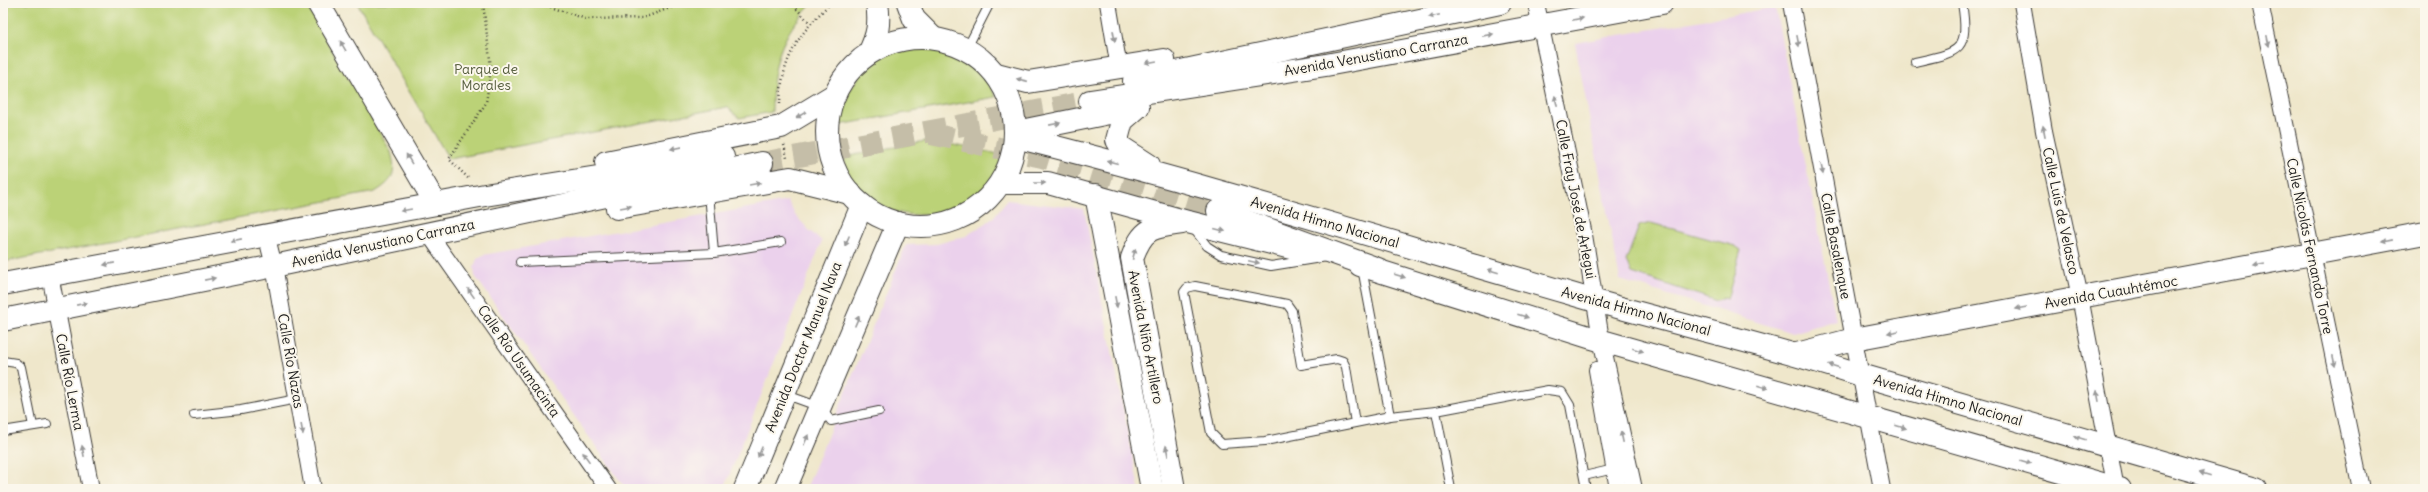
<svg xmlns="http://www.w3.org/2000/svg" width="2428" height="492" font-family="Delius,sans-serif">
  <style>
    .built { fill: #ebd1ec }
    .green { fill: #bbd277; stroke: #6c774a }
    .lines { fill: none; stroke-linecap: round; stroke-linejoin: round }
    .primary-tunnel { stroke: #c5bea8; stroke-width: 22; stroke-dasharray: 22 11; stroke-linecap: butt }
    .lane-casing { stroke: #3c3a36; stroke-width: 10 }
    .street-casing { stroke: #3c3a36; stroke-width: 18 }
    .secondary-casing { stroke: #3c3a36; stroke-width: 24 }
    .primary-casing { stroke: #3c3a36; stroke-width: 24 }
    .path { stroke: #3c3a36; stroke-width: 2.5; stroke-dasharray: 1 3; stroke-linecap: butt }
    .lane { stroke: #fff; stroke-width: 8 }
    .street { stroke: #fff; stroke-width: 16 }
    .secondary { stroke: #fff; stroke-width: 22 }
    .primary { stroke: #fff; stroke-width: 22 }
    .oneway { fill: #999 }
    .labels { text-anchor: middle; stroke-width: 4; stroke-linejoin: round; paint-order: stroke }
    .street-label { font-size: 14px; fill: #1c1c1c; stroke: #fbf7ec }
    .park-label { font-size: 14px; fill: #545c3c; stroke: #fbf7ec }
  </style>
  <rect width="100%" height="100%" fill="#fbf7ec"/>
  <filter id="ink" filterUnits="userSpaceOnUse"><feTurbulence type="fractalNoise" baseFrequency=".025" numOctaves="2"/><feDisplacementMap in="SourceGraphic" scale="8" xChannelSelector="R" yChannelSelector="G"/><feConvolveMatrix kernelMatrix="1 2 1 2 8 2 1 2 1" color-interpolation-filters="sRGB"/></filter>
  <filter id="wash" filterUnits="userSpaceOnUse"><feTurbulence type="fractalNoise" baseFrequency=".012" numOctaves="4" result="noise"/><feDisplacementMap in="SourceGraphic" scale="16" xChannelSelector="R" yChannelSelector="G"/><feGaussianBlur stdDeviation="0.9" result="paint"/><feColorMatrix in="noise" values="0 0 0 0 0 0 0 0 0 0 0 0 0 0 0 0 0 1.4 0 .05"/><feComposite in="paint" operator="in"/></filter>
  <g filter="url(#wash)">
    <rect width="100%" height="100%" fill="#efe7cb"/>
    <g class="built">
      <polygon points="1775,7 1836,320 1793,333 1620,280 1575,43"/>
      <polygon points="1007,200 1084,209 1139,489 806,489 906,245 937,244 966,236 992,219"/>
      <polygon points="788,201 795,215 810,231 822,241 724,489 626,489 475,276 474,267 477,259 483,255"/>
    </g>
    <g class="green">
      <path d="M 3,3 L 305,3 L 391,152 C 397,174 393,181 375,192 L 3,262 Z"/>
      <path d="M 357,3 L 813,3 C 779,36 772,65 772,112 L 739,118 L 727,107 L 449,159 Z"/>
      <path d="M 919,48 C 955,48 981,65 996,97 L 839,125 C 836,108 861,69 875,60 C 889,52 904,50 919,48 Z"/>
      <path d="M 930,140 L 1003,155 C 996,172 990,186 975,198 C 933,230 850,217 844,157 Z"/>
      <polygon points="1651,223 1735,246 1741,250 1727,299 1723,298 1717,301 1632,273 1626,261 1639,226"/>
    </g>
  </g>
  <g filter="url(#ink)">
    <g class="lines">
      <g class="primary-tunnel">
        <polyline points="931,134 1042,157 1218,211"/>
        <polyline points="762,163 1090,101"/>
      </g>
      <defs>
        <g id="lane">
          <polyline points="966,50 989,5"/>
          <path d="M 1915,62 C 1959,52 1970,52 1962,3"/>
          <polyline points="709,193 714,253 781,242"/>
          <polyline points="1193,228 1207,246 1221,255 1271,266 1327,257"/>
          <polyline points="520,262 714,253"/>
          <polyline points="3,361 16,363 21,367 33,426"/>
          <polyline points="784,394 820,407 831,421 879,411"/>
          <polyline points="194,415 241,410 297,399"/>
          <polyline points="1390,416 1436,411"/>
          <polyline points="1355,423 1346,367 1343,361 1337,359 1301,365 1292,311 1287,304 1195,286 1187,288 1184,292 1211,433 1222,444 1265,441 1390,416 1362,268"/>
          <polyline points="3,431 47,424"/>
          <polyline points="1584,476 1614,469"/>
          <polyline points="1451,489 1436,411 1548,390 1562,392 1570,405 1586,489"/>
        </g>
        <g id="street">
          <polyline points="1108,3 1119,68"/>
          <polyline points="1536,3 1584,235 1601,339 1634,489"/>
          <polyline points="1791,3 1882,489"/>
          <polyline points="2022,3 2044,131 2080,297 2116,489"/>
          <polyline points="2260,3 2361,489"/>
          <polyline points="266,234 274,266 313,489"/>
          <polyline points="429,234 608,489"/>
          <polyline points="50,275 91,489"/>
          <polyline points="1597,370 1618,489"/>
        </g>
        <g id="secondary">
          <polyline points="318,3 436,204"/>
          <polyline points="908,3 914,19 932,37"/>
          <circle cx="921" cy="132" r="94"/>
          <path d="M 869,53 C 878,35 880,23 877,3"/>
          <polyline points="1138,107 1122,121 1117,140 1121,147 1149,165"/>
          <path d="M 1016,137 C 1201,183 1384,240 1568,293 C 1665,322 1764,343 1861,375 L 2256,489"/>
          <polyline points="1001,183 1048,183 1188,222 1307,252"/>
          <polyline points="1096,195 1152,489"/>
          <polyline points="1360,265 1592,338 2120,489"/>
          <polyline points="1797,354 1854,339 2425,233"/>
          <polyline points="745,489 862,205"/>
          <polyline points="785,489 898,223"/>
          <path d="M 1174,489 L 1132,258 C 1143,228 1151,227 1182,223"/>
        </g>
        <g id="primary">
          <polyline points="996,74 1028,82 1164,60"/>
          <polyline points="1134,81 1500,3"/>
          <polyline points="1090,101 1326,65 1662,3"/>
          <polyline points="1016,132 1119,111"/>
          <polyline points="606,162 781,127 834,95"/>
          <polyline points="617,208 790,178 850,193"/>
          <polyline points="1218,211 1378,269"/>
          <polyline points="3,284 485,195 723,157"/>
          <polyline points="3,320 274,266 762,163"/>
        </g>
      </defs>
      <use href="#lane" class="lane-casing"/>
      <use href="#street" class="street-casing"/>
      <use href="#secondary" class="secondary-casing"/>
      <use href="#primary" class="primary-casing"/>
      <g class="path">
        <polyline points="539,3 586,19 643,18 683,3"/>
        <polyline points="791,3 810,23"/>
        <path d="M 780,104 C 781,59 799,33 831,3"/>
        <polyline points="784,145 787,158"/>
        <polyline points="468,178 449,159 486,103 491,68 483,3"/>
      </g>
      <use href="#lane" class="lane"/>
      <use href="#street" class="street"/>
      <use href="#secondary" class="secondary"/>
      <use href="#primary" class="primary"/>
    </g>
    <defs><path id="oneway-solid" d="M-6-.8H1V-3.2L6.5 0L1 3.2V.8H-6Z"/></defs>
    <g class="oneway">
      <use href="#oneway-solid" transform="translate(1434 16) rotate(168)"/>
      <use href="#oneway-solid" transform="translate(1578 19) rotate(-11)"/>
      <use href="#oneway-solid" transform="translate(1488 35) rotate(-11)"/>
      <use href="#oneway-solid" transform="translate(1114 36) rotate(80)"/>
      <use href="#oneway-solid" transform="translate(1798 41) rotate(79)"/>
      <use href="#oneway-solid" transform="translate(2268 41) rotate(78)"/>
      <use href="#oneway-solid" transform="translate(343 46) rotate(-120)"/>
      <use href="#oneway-solid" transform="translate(1151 62) rotate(170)"/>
      <use href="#oneway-solid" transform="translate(1022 80) rotate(-167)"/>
      <use href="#oneway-solid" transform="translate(1556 101) rotate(-102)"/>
      <use href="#oneway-solid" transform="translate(801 115) rotate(149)"/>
      <use href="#oneway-solid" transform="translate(1055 124) rotate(-11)"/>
      <use href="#oneway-solid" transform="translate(2044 131) rotate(-101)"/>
      <use href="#oneway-solid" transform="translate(676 148) rotate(169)"/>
      <use href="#oneway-solid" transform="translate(409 159) rotate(-120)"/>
      <use href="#oneway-solid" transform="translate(1112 162) rotate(-165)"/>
      <use href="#oneway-solid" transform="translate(1822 169) rotate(79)"/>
      <use href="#oneway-solid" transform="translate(1040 183)"/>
      <use href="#oneway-solid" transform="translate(755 184) rotate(-10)"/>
      <use href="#oneway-solid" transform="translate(626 207) rotate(-10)"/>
      <use href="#oneway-solid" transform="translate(406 210) rotate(170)"/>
      <use href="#oneway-solid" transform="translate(1220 230) rotate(14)"/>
      <use href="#oneway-solid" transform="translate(236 240) rotate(169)"/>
      <use href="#oneway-solid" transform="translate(847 241) rotate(113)"/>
      <use href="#oneway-solid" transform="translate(2387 241) rotate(169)"/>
      <use href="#oneway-solid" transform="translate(1134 254) rotate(-75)"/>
      <use href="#oneway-solid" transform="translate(1254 262) rotate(12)"/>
      <use href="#oneway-solid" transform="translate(109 264) rotate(169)"/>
      <use href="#oneway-solid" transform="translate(2259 265) rotate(170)"/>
      <use href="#oneway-solid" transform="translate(1493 271) rotate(-164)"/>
      <use href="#oneway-solid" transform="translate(1400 276) rotate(18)"/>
      <use href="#oneway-solid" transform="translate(210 279) rotate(-11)"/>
      <use href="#oneway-solid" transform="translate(471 293) rotate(-125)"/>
      <use href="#oneway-solid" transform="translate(1116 302) rotate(79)"/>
      <use href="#oneway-solid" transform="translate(82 304) rotate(-11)"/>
      <use href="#oneway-solid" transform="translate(2021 308) rotate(170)"/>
      <use href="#oneway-solid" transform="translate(1523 316) rotate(18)"/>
      <use href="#oneway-solid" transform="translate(857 321) rotate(-67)"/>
      <use href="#oneway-solid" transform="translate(1893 332) rotate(170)"/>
      <use href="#oneway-solid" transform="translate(1638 350) rotate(16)"/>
      <use href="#oneway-solid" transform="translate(2334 361) rotate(78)"/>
      <use href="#oneway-solid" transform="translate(1834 366) rotate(-162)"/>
      <use href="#oneway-solid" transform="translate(1763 387) rotate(16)"/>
      <use href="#oneway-solid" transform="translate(2098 396) rotate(-100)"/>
      <use href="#oneway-solid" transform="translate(1901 427) rotate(16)"/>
      <use href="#oneway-solid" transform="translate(302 429) rotate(80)"/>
      <use href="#oneway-solid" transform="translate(1622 437) rotate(-102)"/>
      <use href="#oneway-solid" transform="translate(2080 438) rotate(-164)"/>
      <use href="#oneway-solid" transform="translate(806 440) rotate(-67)"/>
      <use href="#oneway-solid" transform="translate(83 451) rotate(-101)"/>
      <use href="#oneway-solid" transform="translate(1167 451) rotate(-101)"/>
      <use href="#oneway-solid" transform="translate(760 452) rotate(112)"/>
      <use href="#oneway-solid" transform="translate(586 457) rotate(-125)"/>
      <use href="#oneway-solid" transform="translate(2026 462) rotate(16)"/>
      <use href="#oneway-solid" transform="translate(2205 474) rotate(-164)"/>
    </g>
  </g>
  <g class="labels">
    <g class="street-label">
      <text transform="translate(1376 55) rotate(-10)" y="5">Avenida Venustiano Carranza</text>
      <text transform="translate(1576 199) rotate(79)" y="5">Calle Fray José de Arlegui</text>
      <text transform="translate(2061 211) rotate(78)" y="5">Calle Luis de Velasco</text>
      <text transform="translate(1325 222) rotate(16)" y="5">Avenida Himno Nacional</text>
      <text transform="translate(383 243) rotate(-12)" y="5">Avenida Venustiano Carranza</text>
      <text transform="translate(1836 246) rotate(79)" y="5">Calle Basalenque</text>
      <text transform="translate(2310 246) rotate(78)" y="5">Calle Nicolás Fernando Torre</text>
      <text transform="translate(2111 292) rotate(-10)" y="5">Avenida Cuauhtémoc</text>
      <text transform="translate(1636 311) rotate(15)" y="5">Avenida Himno Nacional</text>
      <text transform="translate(1146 337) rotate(79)" y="5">Avenida Niño Artillero</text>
      <text transform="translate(803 347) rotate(-68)" y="5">Avenida Doctor Manuel Nava</text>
      <text transform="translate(291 361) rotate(80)" y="5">Calle Río Nazas</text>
      <text transform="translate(519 361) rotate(55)" y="5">Calle Río Usumacinta</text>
      <text transform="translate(70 382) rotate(79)" y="5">Calle Río Lerma</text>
      <text transform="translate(1948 400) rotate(16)" y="5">Avenida Himno Nacional</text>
    </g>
    <g class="park-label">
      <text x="486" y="74">Parque de<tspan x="486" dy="16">Morales</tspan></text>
    </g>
  </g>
  <rect width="2428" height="492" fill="none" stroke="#fbf7ec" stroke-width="16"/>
</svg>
